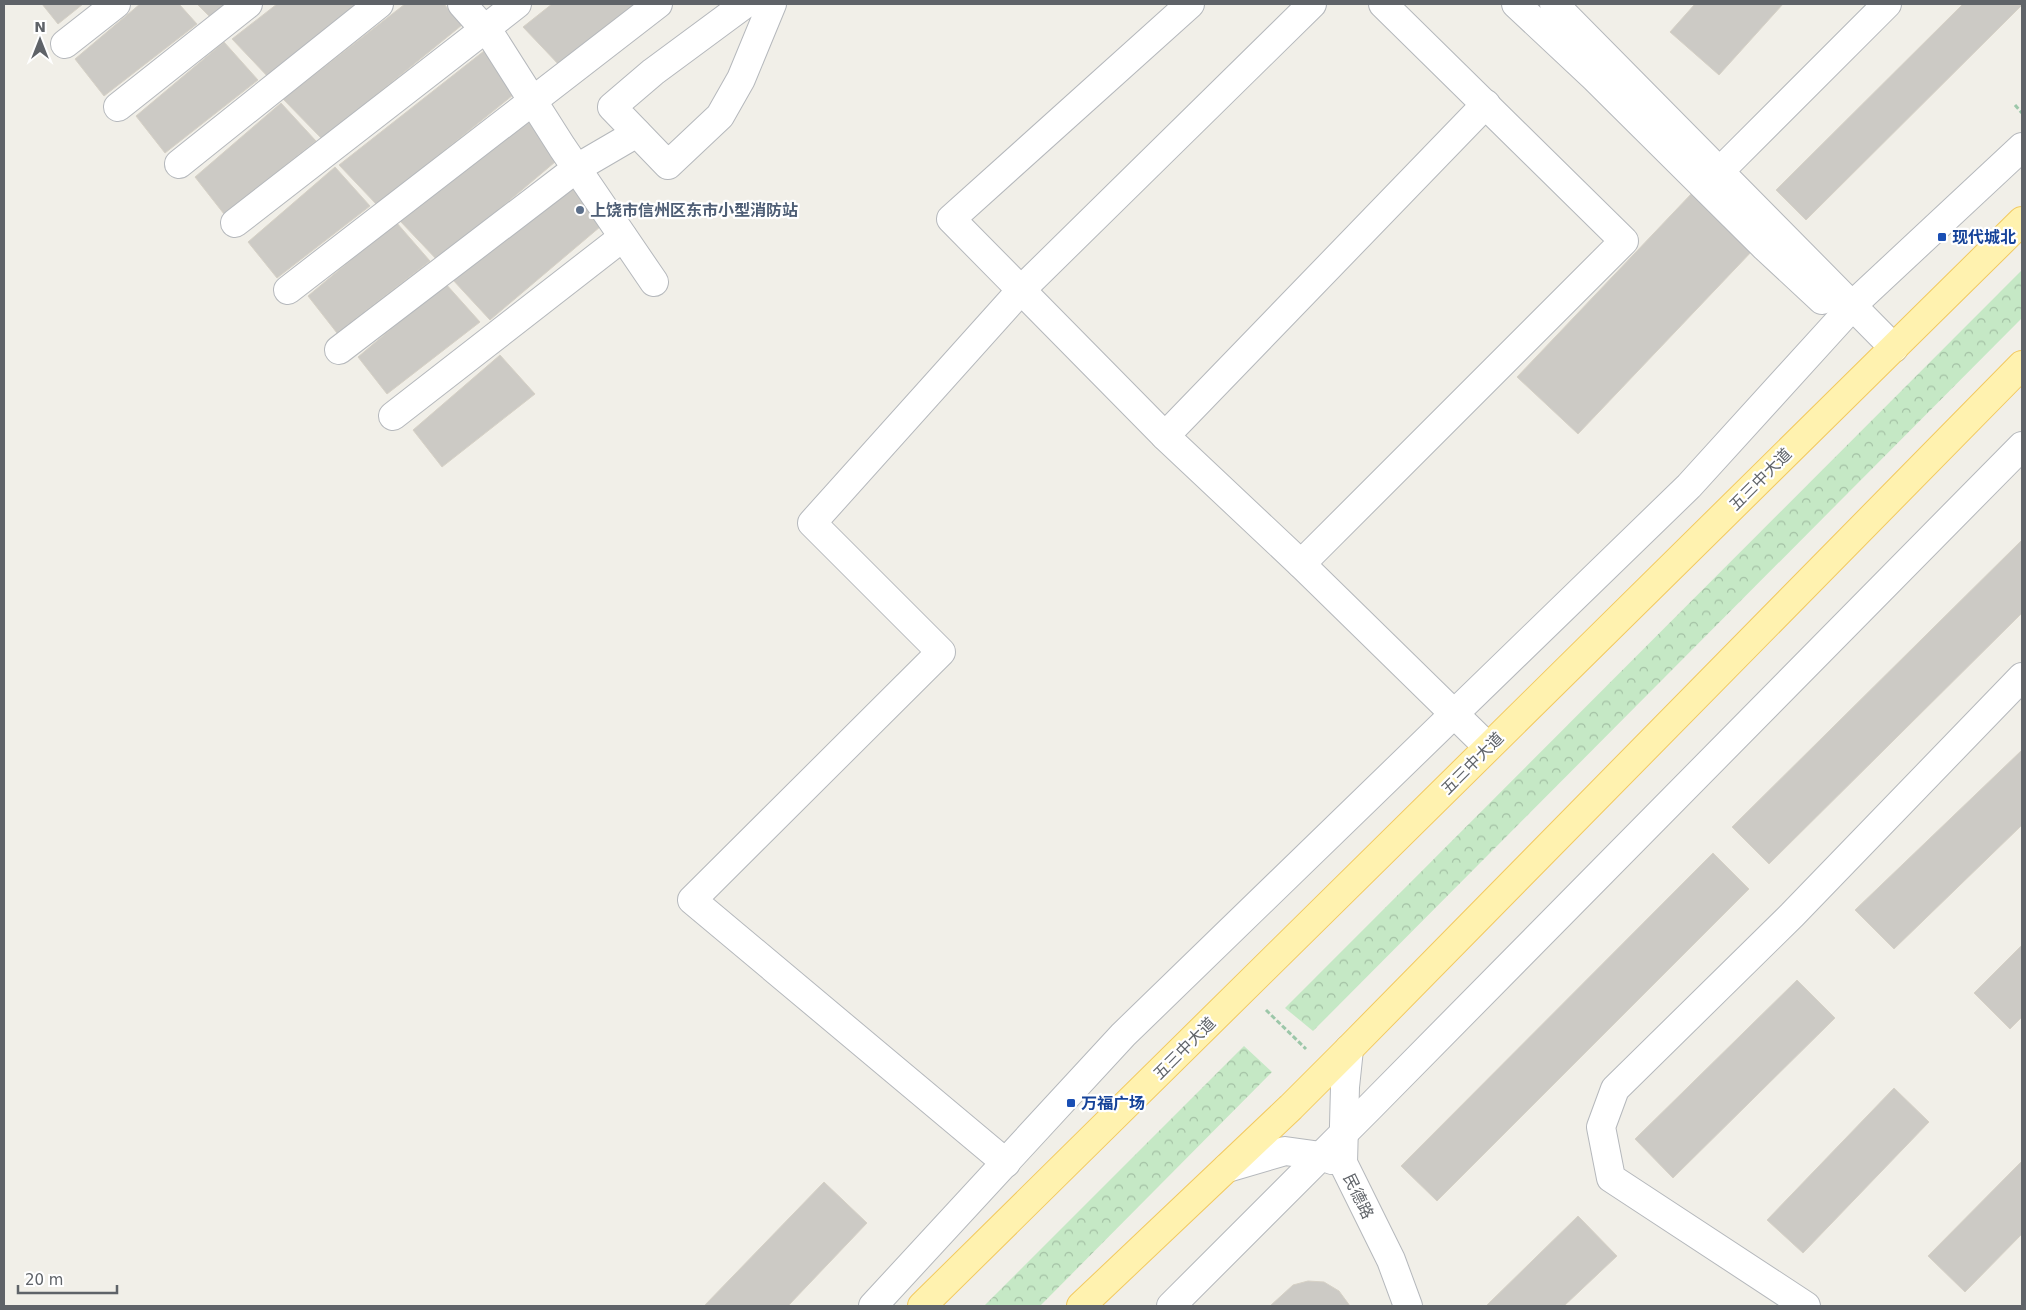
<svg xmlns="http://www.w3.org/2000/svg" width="2026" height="1310" font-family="'DejaVu Sans','Noto Sans SC',sans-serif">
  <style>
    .forest { fill: url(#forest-crowns) }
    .building { fill: #cccac5; stroke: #d6d1c6 }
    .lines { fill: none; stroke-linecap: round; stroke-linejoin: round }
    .minor-casing { stroke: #b5b8bc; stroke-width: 30 }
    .major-casing { stroke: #f2c960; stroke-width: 30 }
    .path { stroke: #9cc7a9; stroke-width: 3; stroke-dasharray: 5 2.5; stroke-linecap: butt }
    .minor { stroke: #fff; stroke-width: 28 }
    .major { stroke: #fff2af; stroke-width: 28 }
    .service-dot { fill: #5c6f8a; stroke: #fff; stroke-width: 2 }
    .transit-dot { fill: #1a4fb4; stroke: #fff; stroke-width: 2 }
    .labels { text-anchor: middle; stroke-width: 4.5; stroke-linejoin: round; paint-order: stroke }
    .service-label { font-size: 16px; font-weight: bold; fill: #4e5e75; stroke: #fff; text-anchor: start }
    .transit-label { font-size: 16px; font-weight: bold; fill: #164399; stroke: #fff; text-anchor: start }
    .street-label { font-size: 16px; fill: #5f6368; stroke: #fff }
  </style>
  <defs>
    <pattern id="forest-crowns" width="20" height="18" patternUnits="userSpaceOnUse" patternTransform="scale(1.25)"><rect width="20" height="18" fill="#c5e8c5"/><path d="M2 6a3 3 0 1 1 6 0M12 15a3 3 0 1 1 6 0" fill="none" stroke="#a3c0a4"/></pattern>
  </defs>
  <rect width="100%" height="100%" fill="#f1efe8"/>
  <g class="forest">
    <polygon points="2022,270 2022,318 1313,1031 1285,1008"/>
    <polygon points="1244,1046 1272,1072 1040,1306 984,1306"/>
  </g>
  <g class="building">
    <polygon points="42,4 83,4 58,24"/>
    <polygon points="140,4 179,4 197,24 104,96 75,59"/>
    <polygon points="197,4 228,4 211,18"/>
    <polygon points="277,4 363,4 270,79 232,39"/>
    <polygon points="405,4 444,4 462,25 322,139 283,99"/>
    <polygon points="552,4 639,4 561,67 523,27"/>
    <polygon points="1695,4 1783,4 1719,75 1670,32"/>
    <polygon points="1963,4 2022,5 1806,220 1776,190"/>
    <polygon points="224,42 258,80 165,153 136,116"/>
    <polygon points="484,51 518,91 377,205 339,165"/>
    <polygon points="281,103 316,141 224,214 195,177"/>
    <polygon points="529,120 555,162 438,261 400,221"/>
    <polygon points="335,167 370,206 277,278 248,242"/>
    <polygon points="581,180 607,221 490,320 452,279"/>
    <polygon points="1693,192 1754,249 1578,434 1517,377"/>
    <polygon points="396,222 430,261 337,333 308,296"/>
    <polygon points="445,283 480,322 387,394 358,357"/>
    <polygon points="500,355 535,394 442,467 413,430"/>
    <polygon points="2022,540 2022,613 1769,864 1732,827"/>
    <polygon points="2022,750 2022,825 1894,949 1855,910"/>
    <polygon points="1713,853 1749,889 1437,1201 1401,1166"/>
    <polygon points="2022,945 2022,1017 2010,1029 1974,993"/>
    <polygon points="1797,980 1835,1018 1673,1178 1635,1139"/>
    <polygon points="1894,1088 1929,1122 1803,1253 1767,1220"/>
    <polygon points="2022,1161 2022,1234 1965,1292 1928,1256"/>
    <polygon points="824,1182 867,1223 788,1306 704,1306"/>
    <polygon points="1578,1216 1617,1256 1564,1306 1486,1306"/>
    <polygon points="1308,1281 1324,1282 1339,1291 1350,1306 1270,1306 1293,1285"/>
  </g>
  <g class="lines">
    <defs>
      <g id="minor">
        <polyline points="462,4 494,40 562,147 654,282"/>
        <polyline points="745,4 653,72 612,107 668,165 720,116 741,79 772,4"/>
        <polyline points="1190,4 951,219 1165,436 1301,564 1624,241 1383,4"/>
        <polyline points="1516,4 1595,78 1765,247 1822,300"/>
        <polyline points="1554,4 1894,348"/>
        <polyline points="65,44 116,4"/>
        <polyline points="118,107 248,4"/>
        <polyline points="179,164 379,4"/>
        <polyline points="1720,171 1887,4"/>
        <polyline points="235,223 517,4"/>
        <polyline points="288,290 658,4"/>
        <polyline points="339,350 577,168 637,133"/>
        <polyline points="393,416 623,237"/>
        <polyline points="1165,436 1486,104"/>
        <polyline points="1301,564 1488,747"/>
        <polyline points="1349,1049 1345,1087 1343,1163 1391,1260 1408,1306"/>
        <polyline points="1006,1163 692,900 941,652 812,523 1022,289 1312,4"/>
        <polyline points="1227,1168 1285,1151 1321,1156 1332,1160"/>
        <polyline points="873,1306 1123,1035 1689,486 1859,299 2022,147"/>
        <polyline points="1171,1306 1369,1108 2022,446"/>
        <polyline points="1806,1306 1611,1178 1601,1127 1615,1089 1792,915 2022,677"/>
      </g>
      <g id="major">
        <polyline points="922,1306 2022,221"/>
        <polyline points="1081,1306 1291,1107 1349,1049 2022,365"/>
      </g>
    </defs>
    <use href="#minor" class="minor-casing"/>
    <use href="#major" class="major-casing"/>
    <g class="path">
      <polyline points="2015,105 2022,113"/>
      <polyline points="1266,1010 1306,1049"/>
    </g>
    <use href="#minor" class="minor"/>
    <use href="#major" class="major"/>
  </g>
  <circle class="service-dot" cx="580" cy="210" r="5"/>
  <g class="transit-dot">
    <rect x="1937" y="232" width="10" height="10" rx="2.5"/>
    <rect x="1066" y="1098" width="10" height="10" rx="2.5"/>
  </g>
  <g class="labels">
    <g class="service-label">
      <text x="590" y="216">上饶市信州区东市小型消防站</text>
    </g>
    <g class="transit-label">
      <text x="1952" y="243">现代城北</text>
      <text x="1081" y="1109">万福广场</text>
    </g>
    <g class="street-label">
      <text transform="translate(1760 479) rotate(-45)" y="6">五三中大道</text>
      <text transform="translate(1472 763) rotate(-45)" y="6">五三中大道</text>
      <text transform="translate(1184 1048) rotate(-45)" y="6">五三中大道</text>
      <text transform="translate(1359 1196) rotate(64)" y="6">民德路</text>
    </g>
  </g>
  <rect width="2026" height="1310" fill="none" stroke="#5f6368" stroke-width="10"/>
  <g transform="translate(40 40)" stroke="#ffffff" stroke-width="4" paint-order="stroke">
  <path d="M0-4L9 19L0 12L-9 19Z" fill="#5f6368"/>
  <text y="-8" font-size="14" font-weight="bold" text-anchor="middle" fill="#5f6368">N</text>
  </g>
  <path d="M18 1285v8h99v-8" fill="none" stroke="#5f6368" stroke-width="2.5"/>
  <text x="25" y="1285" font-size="15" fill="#5f6368" stroke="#ffffff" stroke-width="4" paint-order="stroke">20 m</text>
</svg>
